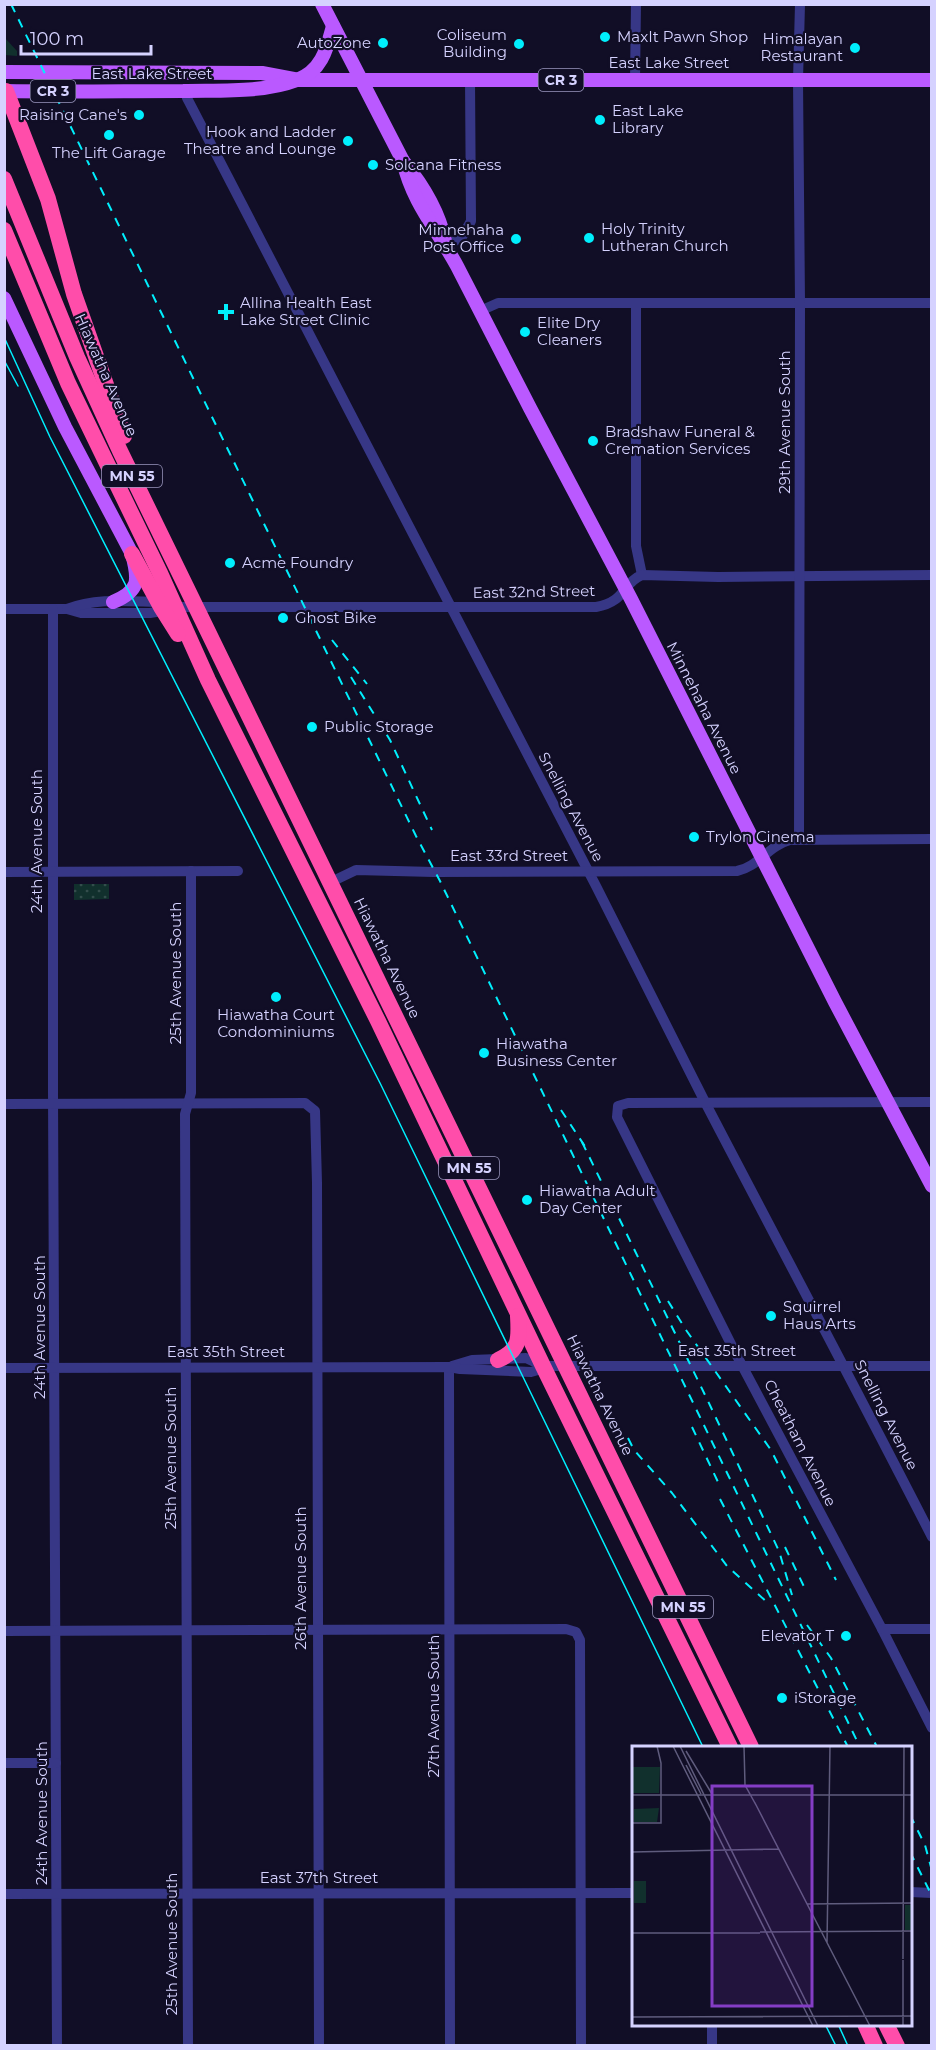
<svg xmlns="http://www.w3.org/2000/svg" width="936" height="2050" font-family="Montserrat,sans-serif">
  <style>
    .green { fill: #11302d }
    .garden { fill: url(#garden-dots) }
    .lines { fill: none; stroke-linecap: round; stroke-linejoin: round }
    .minor { stroke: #373786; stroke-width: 10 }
    .major { stroke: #ba59ff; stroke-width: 14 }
    .highway { stroke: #ff4daa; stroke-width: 16 }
    .tram { stroke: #00effd; stroke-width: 1.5 }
    .rail { stroke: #00effd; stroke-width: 2; stroke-dasharray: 9 8; stroke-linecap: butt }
    .poi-dot { fill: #00effd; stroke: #110e26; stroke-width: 2 }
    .labels { text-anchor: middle; stroke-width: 4.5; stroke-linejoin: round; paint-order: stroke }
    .shield { fill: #110e26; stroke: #9a97be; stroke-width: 1.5 }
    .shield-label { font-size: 14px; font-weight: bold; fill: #d5d2ff }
    .poi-label { font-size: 15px; fill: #d5d2ff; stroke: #110e26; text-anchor: start }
    .street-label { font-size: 15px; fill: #d5d2ff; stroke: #110e26 }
    .inset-road { fill: none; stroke: #5f5c7d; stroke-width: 1.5 }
    .view { fill: #843dc5; fill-opacity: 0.15; stroke: #843dc5; stroke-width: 3 }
    .inset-edge { fill: none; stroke: #d5d2ff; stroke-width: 3 }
  </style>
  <defs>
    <pattern id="garden-dots" width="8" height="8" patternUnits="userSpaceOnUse" patternTransform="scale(1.5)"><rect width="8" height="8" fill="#11302d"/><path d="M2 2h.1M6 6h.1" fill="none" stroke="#334d4c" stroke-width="1.8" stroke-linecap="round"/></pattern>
  </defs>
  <rect width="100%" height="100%" fill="#110e26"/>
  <polygon class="green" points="5,38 17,51 17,56 5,55"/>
  <polygon class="garden" points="74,884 109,884 109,899 74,900"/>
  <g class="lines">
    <g class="minor">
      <polyline points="635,80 636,4"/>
      <path d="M 186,91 L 187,98 C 323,361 459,623 596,886 C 633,958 669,1031 706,1104 C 781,1248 858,1392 932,1537"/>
      <polyline points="446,246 462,237 471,221 470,79"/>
      <polyline points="636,303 636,546 642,575"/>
      <polyline points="480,311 498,303 932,303"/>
      <path d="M 4,609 L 67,609 L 81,613 L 150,613 L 156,612 L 161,607 L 596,607 C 626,602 623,582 642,575 L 718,577 L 932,575"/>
      <polyline points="53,609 53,1092 57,2046"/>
      <path d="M 67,609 C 95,598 125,601 154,602 L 160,607"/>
      <polyline points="799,839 800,303 798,80 800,4"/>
      <polyline points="4,872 238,871"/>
      <path d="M 331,882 L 356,870 L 434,872 L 737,871 C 758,867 768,846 790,840 L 932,839"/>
      <polyline points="932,1102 628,1103 618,1106 617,1117 737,1356 882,1629 932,1728"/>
      <polyline points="4,1104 305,1103 315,1111 317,1183 319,2046"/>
      <polyline points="452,1366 472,1360 526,1358 543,1366 932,1366"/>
      <polyline points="449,1367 450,2046"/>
      <polyline points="4,1368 449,1367 460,1369 531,1372 538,1370 543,1366"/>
      <polyline points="882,1629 932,1629"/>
      <polyline points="4,1631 566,1629 576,1632 580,1640 581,2046"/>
      <polyline points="4,1763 56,1763"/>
      <polyline points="910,1892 932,1893"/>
      <polyline points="4,1894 633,1893"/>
      <polyline points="712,2024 712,2046"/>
      <polyline points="188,2046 185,1114 191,1093 191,871"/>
    </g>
    <g class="major">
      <path d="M 322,4 L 403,161 C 422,184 439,212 445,241"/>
      <polyline points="4,72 262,73 299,80 932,80"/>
      <path d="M 4,91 C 64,92 124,91 183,91 C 220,90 263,93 297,80 C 322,71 327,48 333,26"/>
      <path d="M 403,161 C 413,204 437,229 457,266 L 530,408 L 631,599 L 835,1002 L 932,1186"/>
      <path d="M 4,298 L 65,427 L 132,554 C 139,580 140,591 113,602"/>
    </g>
    <g class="highway">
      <polyline points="6,91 48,199 74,294 124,436"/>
      <polyline points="4,179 77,357 120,451 751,1747"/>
      <polyline points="4,230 68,383 160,573 208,680 378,1021 543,1366 730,1747"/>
      <polyline points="132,554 161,607 178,634"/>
      <path d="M 498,1360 C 521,1350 519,1338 518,1316"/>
      <polyline points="865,2024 875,2046"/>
      <polyline points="886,2024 897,2046"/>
    </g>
    <g class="tram">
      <polyline points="4,337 50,437 380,1083 703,1747"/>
      <polyline points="4,360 18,386"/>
      <polyline points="825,2024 836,2046"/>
      <polyline points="838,2024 848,2046"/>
    </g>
    <g class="rail">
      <polyline points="11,4 416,836 440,881 860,1747"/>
      <polyline points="332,640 367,684"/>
      <polyline points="351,677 390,740 432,830"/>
      <polyline points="561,1110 586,1148"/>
      <polyline points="582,1142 707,1399 779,1551 792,1595"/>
      <polyline points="668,1301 686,1330 771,1450 836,1580"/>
      <polyline points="692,1427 718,1482"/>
      <polyline points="628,1438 634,1450 672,1493 727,1566 769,1604"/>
      <polyline points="720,1499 848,1747"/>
      <polyline points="785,1547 807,1593"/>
      <polyline points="807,1625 831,1658 877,1747"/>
      <polyline points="910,1815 925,1845 932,1871"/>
      <polyline points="910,1852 932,1896"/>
    </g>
  </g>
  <g class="poi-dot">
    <circle cx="605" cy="37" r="6"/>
    <circle cx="383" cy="43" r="6"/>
    <circle cx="519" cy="44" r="6"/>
    <circle cx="855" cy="48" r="6"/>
    <circle cx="139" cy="115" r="6"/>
    <circle cx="600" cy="120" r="6"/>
    <circle cx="109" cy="135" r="6"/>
    <circle cx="348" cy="141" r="6"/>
    <circle cx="373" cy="165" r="6"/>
    <circle cx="589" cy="238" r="6"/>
    <circle cx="516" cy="239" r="6"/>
    <path d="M223 303h6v6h6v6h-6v6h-6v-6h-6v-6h6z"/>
    <circle cx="525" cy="332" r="6"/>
    <circle cx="593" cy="441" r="6"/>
    <circle cx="230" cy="563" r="6"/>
    <circle cx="283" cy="618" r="6"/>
    <circle cx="312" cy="727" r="6"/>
    <circle cx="694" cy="837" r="6"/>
    <circle cx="276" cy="997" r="6"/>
    <circle cx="484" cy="1053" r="6"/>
    <circle cx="527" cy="1200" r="6"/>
    <circle cx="771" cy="1316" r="6"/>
    <circle cx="846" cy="1636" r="6"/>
    <circle cx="782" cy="1698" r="6"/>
  </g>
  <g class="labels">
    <g class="shield">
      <rect x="538.5" y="69" width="45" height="22" rx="4.5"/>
      <rect x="30.5" y="80" width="45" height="22" rx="4.5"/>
      <rect x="102" y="465" width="60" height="22" rx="4.5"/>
      <rect x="439" y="1157" width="60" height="22" rx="4.5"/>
      <rect x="653" y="1596" width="60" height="22" rx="4.5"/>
    </g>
    <g class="shield-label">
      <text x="561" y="85">CR 3</text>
      <text x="53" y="96">CR 3</text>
      <text x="132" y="481">MN 55</text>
      <text x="469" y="1173">MN 55</text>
      <text x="683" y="1612">MN 55</text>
    </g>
    <g class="poi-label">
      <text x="507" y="40" text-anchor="end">Coliseum<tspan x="507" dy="17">Building</tspan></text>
      <text x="617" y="42">MaxIt Pawn Shop</text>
      <text x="843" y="44" text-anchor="end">Himalayan<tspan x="843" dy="17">Restaurant</tspan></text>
      <text x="371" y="48" text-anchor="end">AutoZone</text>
      <text x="612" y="116">East Lake<tspan x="612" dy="17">Library</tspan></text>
      <text x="127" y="120" text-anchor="end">Raising Cane's</text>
      <text x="336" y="137" text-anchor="end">Hook and Ladder<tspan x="336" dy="17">Theatre and Lounge</tspan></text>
      <text x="109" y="158" text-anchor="middle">The Lift Garage</text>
      <text x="385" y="170">Solcana Fitness</text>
      <text x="601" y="234">Holy Trinity<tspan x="601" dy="17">Lutheran Church</tspan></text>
      <text x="504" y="235" text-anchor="end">Minnehaha<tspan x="504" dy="17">Post Office</tspan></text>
      <text x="240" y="308">Allina Health East<tspan x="240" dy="17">Lake Street Clinic</tspan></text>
      <text x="537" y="328">Elite Dry<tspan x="537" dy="17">Cleaners</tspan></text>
      <text x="605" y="437">Bradshaw Funeral &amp;<tspan x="605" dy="17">Cremation Services</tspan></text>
      <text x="242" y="568">Acme Foundry</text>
      <text x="295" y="623">Ghost Bike</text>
      <text x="324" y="732">Public Storage</text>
      <text x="706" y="842">Trylon Cinema</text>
      <text x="276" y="1020" text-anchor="middle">Hiawatha Court<tspan x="276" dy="17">Condominiums</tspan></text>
      <text x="496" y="1049">Hiawatha<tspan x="496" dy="17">Business Center</tspan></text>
      <text x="539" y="1196">Hiawatha Adult<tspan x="539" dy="17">Day Center</tspan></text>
      <text x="783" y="1312">Squirrel<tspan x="783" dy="17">Haus Arts</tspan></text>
      <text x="834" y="1641" text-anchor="end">Elevator T</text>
      <text x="794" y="1703">iStorage</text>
    </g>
    <g class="street-label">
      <text x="669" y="68">East Lake Street</text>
      <text x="152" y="79">East Lake Street</text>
      <text transform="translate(106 375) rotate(66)" y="5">Hiawatha Avenue</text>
      <text transform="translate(785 422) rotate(-90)" y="5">29th Avenue South</text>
      <text transform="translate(534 592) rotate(-1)" y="5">East 32nd Street</text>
      <text transform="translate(704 708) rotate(63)" y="5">Minnehaha Avenue</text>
      <text transform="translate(571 807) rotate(62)" y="5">Snelling Avenue</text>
      <text transform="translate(37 841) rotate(-90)" y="5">24th Avenue South</text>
      <text x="509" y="861">East 33rd Street</text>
      <text transform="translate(387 958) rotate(64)" y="5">Hiawatha Avenue</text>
      <text transform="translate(176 973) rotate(-90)" y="5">25th Avenue South</text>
      <text transform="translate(40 1327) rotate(-90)" y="5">24th Avenue South</text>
      <text x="737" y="1356">East 35th Street</text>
      <text x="226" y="1357">East 35th Street</text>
      <text transform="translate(600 1395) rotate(64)" y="5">Hiawatha Avenue</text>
      <text transform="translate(886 1415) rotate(63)" y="5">Snelling Avenue</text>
      <text transform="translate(800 1443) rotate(63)" y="5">Cheatham Avenue</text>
      <text transform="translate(171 1458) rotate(-90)" y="5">25th Avenue South</text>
      <text transform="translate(301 1578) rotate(-90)" y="5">26th Avenue South</text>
      <text transform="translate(434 1706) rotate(-90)" y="5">27th Avenue South</text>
      <text transform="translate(42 1813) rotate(-90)" y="5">24th Avenue South</text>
      <text x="319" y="1883">East 37th Street</text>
      <text transform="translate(172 1944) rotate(-90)" y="5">25th Avenue South</text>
    </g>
  </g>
  <g transform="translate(632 1746)">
    <rect width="280" height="280" fill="#110e26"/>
    <path d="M 27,62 L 25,76 L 2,76 L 2,63 ZM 2,135 L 14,135 L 14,157 L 2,157 ZM 273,159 L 280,159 L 280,184 L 273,184 Z" fill="#11302d"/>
    <path d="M 0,3 L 1,21 L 28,21 L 27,47 L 0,47 Z" fill="#11302d"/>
    <path class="inset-road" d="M 41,0 L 181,280M 48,0 L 186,280M 112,0 L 113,39 L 124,59M 54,5 L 80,48M 54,19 L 69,48M 0,49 L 281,49M 123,57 L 238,280M 0,77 L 29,77 L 29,17 L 25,0M 0,106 L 147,103M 175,158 L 281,157M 128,186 L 281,185M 0,187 L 128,187M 195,197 L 198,0M 271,213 L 272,0M 271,214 L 271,280M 0,271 L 281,270"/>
    <path class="view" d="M 80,40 L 180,40 L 180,260 L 80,260 Z"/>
    <rect width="280" height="280" class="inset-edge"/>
  </g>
  <rect width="936" height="2050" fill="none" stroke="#d5d2ff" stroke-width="12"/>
  <path d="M21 45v9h130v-9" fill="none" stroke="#d5d2ff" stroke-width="3"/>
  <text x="30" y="45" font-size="18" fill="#d5d2ff" stroke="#110e26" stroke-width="4.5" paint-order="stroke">100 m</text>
</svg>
